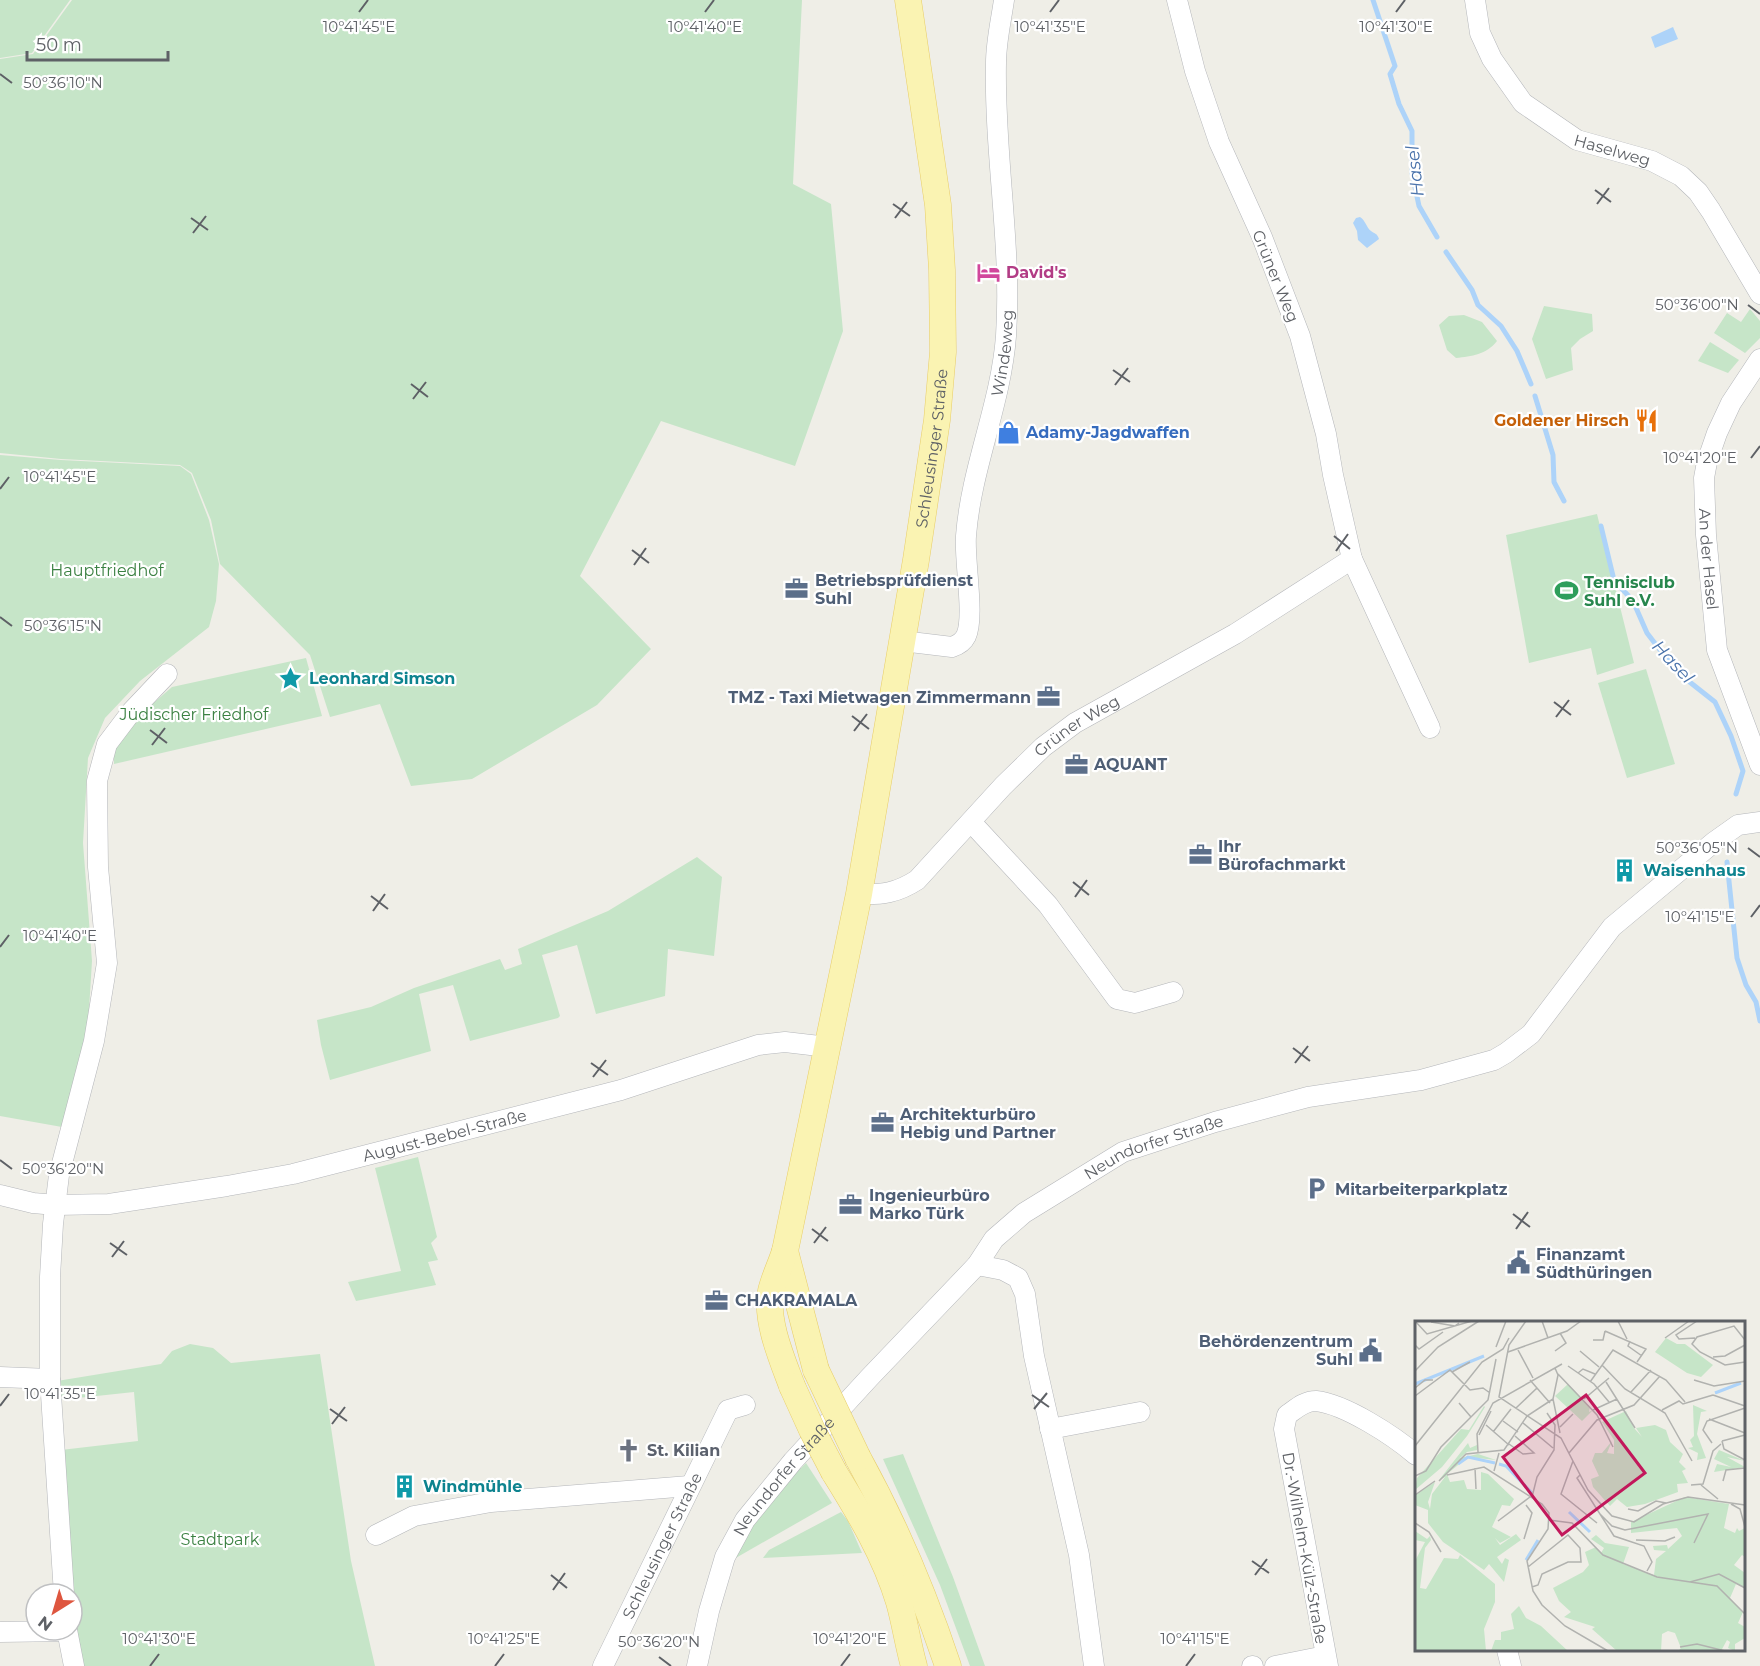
<svg xmlns="http://www.w3.org/2000/svg" width="1760" height="1666" font-family="Montserrat,sans-serif">
  <style>
    .green { fill: #c6e5c8 }
    .water { fill: #add3f9 }
    .lines { fill: none; stroke-linecap: round; stroke-linejoin: round }
    .stream { stroke: #add3f9; stroke-width: 5 }
    .minor-casing { stroke: #b4b6ba; stroke-width: 21 }
    .major-casing { stroke: #e8cd67; stroke-width: 27 }
    .minor { stroke: #fff; stroke-width: 20 }
    .major { stroke: #faf3b2; stroke-width: 26 }
    .major-bridge-casing { stroke: #e8cd67; stroke-width: 27; stroke-linecap: butt }
    .major-bridge { stroke: #faf3b2; stroke-width: 26 }
    .ticks { fill: none; stroke: #5e6166; stroke-width: 2 }
    .labels { text-anchor: middle; stroke-width: 4.5; stroke-linejoin: round; paint-order: stroke }
    .street-label { font-size: 16px; fill: #5e6166; stroke: #fff }
    .hotel-label { font-size: 16px; font-weight: bold; fill: #b23c85; stroke: #fff; text-anchor: start }
    .food-label { font-size: 16px; font-weight: bold; fill: #c56008; stroke: #fff; text-anchor: end }
    .shop-label { font-size: 16px; font-weight: bold; fill: #366cbe; stroke: #fff; text-anchor: start }
    .park-label { font-size: 16px; fill: #3b8142; stroke: #fff }
    .service-label { font-size: 16px; font-weight: bold; fill: #4e5e75; stroke: #fff; text-anchor: start }
    .leisure-label { font-size: 16px; font-weight: bold; fill: #27864d; stroke: #fff; text-anchor: start }
    .culture-label { font-size: 16px; font-weight: bold; fill: #0d838f; stroke: #fff; text-anchor: start }
    .worship-label { font-size: 16px; font-weight: bold; fill: #5b616d; stroke: #fff; text-anchor: start }
    .water-label { font-size: 18px; font-style: italic; fill: #4a73ab; stroke: #fff }
    .inset-river { fill: none; stroke: #add3f9; stroke-width: 3 }
    .inset-road { fill: none; stroke: #b1b2af; stroke-width: 1.5 }
    .view { fill: #c2185b; fill-opacity: 0.15; stroke: #c2185b; stroke-width: 3 }
    .inset-edge { fill: none; stroke: #5e6166; stroke-width: 3 }
    .ticks-label { font-size: 15px; text-anchor: middle; fill: #5e6166; stroke: #fff; stroke-width: 4.5; stroke-linejoin: round; paint-order: stroke }
  </style>
  <rect width="100%" height="100%" fill="#efeee7"/>
  <g class="green">
    <polygon points="0,0 70,0 32,53 0,58"/>
    <polygon points="72,0 802,0 793,184 831,204 843,331 795,466 661,421 580,576 651,649 597,705 472,779 411,786 380,704 330,717 310,655 220,564 211,520 192,473 180,465 61,459 0,453 0,59 33,54"/>
    <polygon points="1544,306 1592,314 1593,331 1580,339 1571,348 1573,370 1546,379 1532,339"/>
    <polygon points="1750,309 1760,321 1760,338 1745,353 1714,333 1727,313 1741,322"/>
    <path d="M 1464,315 L 1482,322 L 1497,341 C 1486,355 1472,356 1456,358 L 1447,350 L 1439,325 L 1449,316 Z"/>
    <polygon points="1710,342 1739,360 1728,373 1698,361"/>
    <polygon points="0,455 61,460 180,466 191,474 209,520 219,564 216,601 209,627 140,681 105,718 88,758 83,843 92,961 88,1026 62,1127 0,1116"/>
    <polygon points="1597,514 1634,663 1597,675 1591,648 1529,663 1506,535"/>
    <polygon points="306,658 322,716 114,764 114,747 142,713 172,687"/>
    <polygon points="1646,669 1675,764 1627,778 1598,683"/>
    <polygon points="697,857 722,877 714,956 668,949 665,996 596,1014 577,945 542,955 560,1016 558,1018 470,1041 453,985 419,994 431,1051 330,1080 321,1045 317,1020 371,1007 414,988 500,959 505,970 522,964 518,949 608,911"/>
    <polygon points="418,1157 437,1237 431,1243 438,1260 428,1262 436,1285 356,1301 348,1282 401,1271 375,1168"/>
    <polygon points="190,1344 213,1348 231,1363 320,1354 351,1561 375,1666 79,1666 72,1630 72,1594 61,1450 138,1441 134,1392 59,1400 57,1381 161,1364 172,1351"/>
    <polygon points="903,1454 953,1577 985,1666 970,1666 940,1585 883,1459"/>
    <polygon points="806,1463 832,1503 734,1559 754,1523 787,1482"/>
    <polygon points="841,1512 848,1521 862,1553 763,1558 769,1550"/>
  </g>
  <g class="water">
    <polygon points="1673,27 1678,39 1655,48 1651,37"/>
    <path d="M 1360,217 C 1366,221 1366,227 1371,231 C 1375,234 1377,233 1379,239 L 1367,248 L 1358,240 L 1357,231 L 1353,223 L 1356,218 Z"/>
  </g>
  <g class="lines">
    <g class="stream">
      <polyline points="1373,0 1395,66 1390,74 1399,104 1412,131 1412,173 1419,206 1437,237"/>
      <polyline points="1446,252 1472,290 1478,305 1501,326 1517,351 1531,384"/>
      <polyline points="1535,396 1553,455 1554,482 1564,501"/>
      <polyline points="1601,526 1614,580 1633,601 1647,633 1677,672 1715,702 1731,736 1743,771 1736,794"/>
      <polyline points="1727,862 1737,958 1746,985 1756,1002 1760,1021"/>
    </g>
    <defs>
      <g id="minor">
        <path id="s1" d="M 1475,0 L 1480,33 L 1492,59 L 1523,103 L 1577,140 L 1652,161 L 1681,176 L 1698,192 L 1711,211 L 1760,294"/>
        <path id="s2" d="M 1760,359 L 1731,403 L 1717,433 L 1707,462 L 1704,478 L 1706,535 L 1717,650 L 1760,765"/>
        <polyline points="1352,559 1430,728"/>
        <path id="s3" d="M 902,641 L 952,647 C 958,645 963,642 966,636 C 975,617 964,560 966,536 C 971,468 1001,404 1006,336 C 1012,245 994,154 996,63 C 996,42 1001,21 1004,0"/>
        <polyline points="971,822 1048,905 1117,999 1135,1003 1173,992"/>
        <path id="s4" d="M 859,894 C 882,895 897,893 917,880 L 1003,786 L 1043,747 L 1075,723 L 1235,634 L 1352,559 L 1333,475 L 1326,434 L 1300,336 L 1262,237 L 1219,142 L 1195,71 L 1177,0"/>
        <path id="s5" d="M 0,1195 L 33,1203 L 56,1205 L 109,1204 L 227,1186 L 293,1174 L 621,1090 L 758,1045 L 785,1042 L 828,1047"/>
        <polyline points="977,1265 1003,1270 1018,1278 1025,1294 1034,1356 1079,1555 1094,1666"/>
        <polyline points="0,1377 50,1379"/>
        <polyline points="1050,1429 1140,1412"/>
        <polyline points="376,1535 414,1516 491,1502 689,1486"/>
        <polyline points="64,1594 50,1379 50,1277 53,1224 59,1175 94,1041 107,963 98,867 97,781 107,744 132,711 167,674"/>
        <polyline points="67,1630 74,1666"/>
        <polyline points="0,1632 67,1631"/>
        <polyline points="1507,1650 1511,1666"/>
        <path id="s6" d="M 603,1666 L 728,1410 L 745,1405"/>
        <path id="s7" d="M 697,1666 L 709,1611 L 725,1557 L 745,1520 L 793,1461 L 869,1378 L 977,1265 L 994,1239 L 1024,1213 L 1123,1152 L 1215,1122 L 1308,1097 L 1421,1080 L 1494,1060 L 1506,1053 L 1531,1034 L 1612,927 L 1714,842 L 1738,825 L 1760,822"/>
        <polyline points="1252,1666 1253,1666"/>
        <polyline points="1275,1666 1325,1656"/>
        <path d="M 1328,1666 L 1284,1429 L 1287,1415 C 1296,1409 1304,1401 1316,1401 C 1345,1404 1394,1436 1416,1455"/>
      </g>
      <g id="major">
        <polyline points="785,1251 816,1370"/>
        <path id="s8" d="M 792,1386 C 782,1359 765,1320 771,1291 C 774,1278 781,1264 785,1251 L 859,894 L 916,560 L 937,420 L 943,352 L 942,270 L 938,205 L 908,0"/>
        <path d="M 858,1458 C 895,1525 924,1594 948,1666"/>
        <path d="M 834,1472 C 860,1514 885,1555 899,1602 C 905,1623 908,1645 914,1666"/>
      </g>
    </defs>
    <use href="#minor" class="minor-casing"/>
    <use href="#major" class="major-casing"/>
    <use href="#minor" class="minor"/>
    <use href="#major" class="major"/>
    <defs>
      <g id="major-bridge">
        <polyline points="816,1370 858,1458"/>
        <polyline points="792,1386 812,1430 834,1472"/>
      </g>
    </defs>
    <use href="#major-bridge" class="major-bridge-casing"/>
    <use href="#major-bridge" class="major-bridge"/>
  </g>
  <path class="ticks" d="M 359,12 L 368,0M 705,12 L 714,0M 1050,12 L 1059,0M 1396,12 L 1405,0M 0,74 L 12,83M 1595,190 L 1611,202M 893,204 L 910,216M 1597,204 L 1609,188M 191,218 L 208,230M 895,218 L 907,202M 193,233 L 206,216M 1748,305 L 1760,314M 1113,370 L 1130,382M 411,384 L 428,397M 1115,385 L 1128,368M 413,399 L 426,382M 1751,458 L 1760,446M 0,489 L 9,477M 1334,536 L 1350,549M 632,550 L 649,563M 1336,551 L 1348,534M 634,565 L 646,548M 0,617 L 12,626M 1554,702 L 1571,715M 852,716 L 869,729M 1556,717 L 1569,700M 150,730 L 167,743M 854,731 L 867,714M 152,745 L 165,728M 1748,848 L 1760,857M 1073,882 L 1089,895M 371,896 L 388,909M 1075,897 L 1087,880M 373,911 L 385,894M 1751,917 L 1760,905M 0,947 L 9,935M 1293,1048 L 1310,1061M 591,1063 L 608,1075M 1295,1063 L 1308,1046M 593,1077 L 606,1060M 0,1160 L 12,1169M 1513,1214 L 1530,1227M 812,1229 L 828,1241M 1516,1229 L 1528,1212M 110,1243 L 127,1255M 814,1243 L 826,1227M 112,1257 L 124,1241M 1032,1395 L 1049,1407M 0,1406 L 9,1394M 330,1409 L 347,1421M 1034,1409 L 1047,1393M 332,1424 L 345,1407M 1252,1561 L 1269,1573M 551,1575 L 567,1588M 1255,1575 L 1267,1559M 553,1590 L 565,1573M 659,1657 L 671,1666M 150,1666 L 159,1654M 495,1666 L 504,1654M 841,1666 L 850,1654M 1186,1666 L 1195,1654"/>
  <defs>
    <symbol id="hotel-bare" viewBox="-9 -9 18 18"><path d="M-6-4.5h1.5V1H6V5H4.5V3h-9V5H-6ZM-4 0a1.8 1.8 0 1 1 3.6 0ZM.5 0V-2.5h3Q6-2.5 6 0Z" fill="#d1479c" stroke="#fff" stroke-width="2.5" paint-order="stroke"/></symbol>
    <symbol id="restaurant-bare" viewBox="-9 -9 18 18"><path d="M-5-6h1v4h1v-4h1v4h1v-4h1v5L-1.5 .5V6h-2V.5L-5-1ZM5-6V6H3V1.5H1.5Q1.5-4 5-6Z" fill="#e8710a" stroke="#fff" stroke-width="2.5" paint-order="stroke"/></symbol>
    <symbol id="shop-bare" viewBox="-9 -9 18 18"><path d="M-5-2.5h2.3a2.7 3.5 0 0 1 5.4 0H5L5.5 6h-11ZM-1.5-2.5h3a1.5 2.3 0 0 0-3 0Z" fill="#3f7fe0" stroke="#fff" stroke-width="2.5" paint-order="stroke"/></symbol>
    <symbol id="office-bare" viewBox="-9 -9 18 18"><path d="M-6-3h4V-5.5h4V-3h4V5H-6ZM-1-4.5V-3h2v-1.5ZM-6 0V1H6V0Z" fill="#5c6f8a" stroke="#fff" stroke-width="2.5" paint-order="stroke"/></symbol>
    <symbol id="stadium-bare" viewBox="-9 -9 18 18"><path d="M0-5a6.5 5 0 1 0 0 10a6.5 5 0 1 0 0-10ZM-3.5-1.8h7v3.6h-7Z" fill="#2e9e5b" stroke="#fff" stroke-width="2.5" paint-order="stroke"/></symbol>
    <symbol id="sight-bare" viewBox="-9 -9 18 18"><path d="M0-6L1.8-2.2L6-1.7L2.9 1.2L3.7 5.4L0 3.3L-3.7 5.4L-2.9 1.2L-6-1.7L-1.8-2.2Z" fill="#0f9aa8" stroke="#fff" stroke-width="2.5" paint-order="stroke"/></symbol>
    <symbol id="building-bare" viewBox="-9 -9 18 18"><path d="M-4-6H4V6H1V3H-1V6H-4ZM-2.5-4.3h1.7v1.8h-1.7ZM.8-4.3h1.7v1.8H.8ZM-2.5-1h1.7V.8h-1.7ZM.8-1h1.7V.8H.8Z" fill="#0f9aa8" stroke="#fff" stroke-width="2.5" paint-order="stroke"/></symbol>
    <symbol id="parking-bare" viewBox="-9 -9 18 18"><path d="M-3.5-5.5H1a3.5 3.5 0 0 1 0 7H-1V5.5H-3.5ZM-1-3.4V-.6H.8a1.4 1.4 0 0 0 0-2.8Z" fill="#5c6f8a" stroke="#fff" stroke-width="2.5" paint-order="stroke"/></symbol>
    <symbol id="civic-bare" viewBox="-9 -9 18 18"><path d="M-.6-6.5H3V-4.5H.6V-3L4-1V1h2V6H-6V1h2V-1L-.6-3ZM-1.2 2.5V6h2.4V2.5Z" fill="#5c6f8a" stroke="#fff" stroke-width="2.5" paint-order="stroke"/></symbol>
    <symbol id="church-bare" viewBox="-9 -9 18 18"><path d="M-1.2-6h2.4v3.5h3.3v2.4h-3.3V6h-2.4V-.1h-3.3v-2.4h3.3Z" fill="#6b7280" stroke="#fff" stroke-width="2.5" paint-order="stroke"/></symbol>
  </defs>
  <g fill-rule="evenodd">
    <use href="#hotel-bare" x="972" y="256" width="33" height="33"/>
    <use href="#restaurant-bare" x="1630" y="404" width="33" height="33"/>
    <use href="#shop-bare" x="992" y="416" width="33" height="33"/>
    <use href="#office-bare" x="780" y="572" width="33" height="33"/>
    <use href="#stadium-bare" x="1550" y="574" width="33" height="33"/>
    <use href="#sight-bare" x="274" y="662" width="33" height="33"/>
    <use href="#office-bare" x="1032" y="680" width="33" height="33"/>
    <use href="#office-bare" x="1060" y="748" width="33" height="33"/>
    <use href="#office-bare" x="1184" y="838" width="33" height="33"/>
    <use href="#building-bare" x="1608" y="854" width="33" height="33"/>
    <use href="#office-bare" x="866" y="1106" width="33" height="33"/>
    <use href="#parking-bare" x="1300" y="1172" width="33" height="33"/>
    <use href="#office-bare" x="834" y="1188" width="33" height="33"/>
    <use href="#civic-bare" x="1502" y="1246" width="33" height="33"/>
    <use href="#office-bare" x="700" y="1284" width="33" height="33"/>
    <use href="#civic-bare" x="1354" y="1334" width="33" height="33"/>
    <use href="#church-bare" x="612" y="1434" width="33" height="33"/>
    <use href="#building-bare" x="388" y="1470" width="33" height="33"/>
  </g>
  <g class="labels">
    <g class="street-label">
      <text dy="6" stroke="none"><textPath href="#s1" startOffset="218">Haselweg</textPath></text>
      <text transform="translate(1276 276) rotate(68)" y="6">Grüner Weg</text>
      <text dy="6" stroke="none"><textPath href="#s3" startOffset="356">Windeweg</textPath></text>
      <text dy="6" stroke="none"><textPath href="#s8" startOffset="957">Schleusinger Straße</textPath></text>
      <text dy="6" stroke="none"><textPath href="#s2" startOffset="214">An der Hasel</textPath></text>
      <text dy="6" stroke="none"><textPath href="#s4" startOffset="284">Grüner Weg</textPath></text>
      <text dy="6" stroke="none"><textPath href="#s5" startOffset="453">August-Bebel-Straße</textPath></text>
      <text dy="6" stroke="none"><textPath href="#s7" startOffset="717">Neundorfer Straße</textPath></text>
      <text dy="6" stroke="none"><textPath href="#s7" startOffset="213">Neundorfer Straße</textPath></text>
      <text dy="6" stroke="none"><textPath href="#s6" startOffset="134">Schleusinger Straße</textPath></text>
      <text transform="translate(1305 1548) rotate(80)" y="6">Dr.-Wilhelm-Külz-Straße</text>
    </g>
    <g class="hotel-label">
      <text x="1006" y="278">David's</text>
    </g>
    <g class="food-label">
      <text x="1629" y="426">Goldener Hirsch</text>
    </g>
    <g class="shop-label">
      <text x="1026" y="438">Adamy-Jagdwaffen</text>
    </g>
    <g class="park-label">
      <text x="107" y="576">Hauptfriedhof</text>
      <text x="194" y="720">Jüdischer Friedhof</text>
      <text x="220" y="1545">Stadtpark</text>
    </g>
    <g class="service-label">
      <text x="815" y="586">Betriebsprüfdienst<tspan x="815" dy="18">Suhl</tspan></text>
      <text x="1031" y="703" text-anchor="end">TMZ - Taxi Mietwagen Zimmermann</text>
      <text x="1094" y="770">AQUANT</text>
      <text x="1218" y="852">Ihr<tspan x="1218" dy="18">Bürofachmarkt</tspan></text>
      <text x="900" y="1120">Architekturbüro<tspan x="900" dy="18">Hebig und Partner</tspan></text>
      <text x="1335" y="1195">Mitarbeiterparkplatz</text>
      <text x="869" y="1201">Ingenieurbüro<tspan x="869" dy="18">Marko Türk</tspan></text>
      <text x="1536" y="1260">Finanzamt<tspan x="1536" dy="18">Südthüringen</tspan></text>
      <text x="735" y="1306">CHAKRAMALA</text>
      <text x="1353" y="1347" text-anchor="end">Behördenzentrum<tspan x="1353" dy="18">Suhl</tspan></text>
    </g>
    <g class="leisure-label">
      <text x="1584" y="588">Tennisclub<tspan x="1584" dy="18">Suhl e.V.</tspan></text>
    </g>
    <g class="culture-label">
      <text x="309" y="684">Leonhard Simson</text>
      <text x="1643" y="876">Waisenhaus</text>
      <text x="423" y="1492">Windmühle</text>
    </g>
    <g class="worship-label">
      <text x="647" y="1456">St. Kilian</text>
    </g>
    <g class="water-label">
      <text transform="translate(1415 171) rotate(-96)" y="6">Hasel</text>
      <text transform="translate(1673 662) rotate(47)" y="6">Hasel</text>
    </g>
  </g>
  <g transform="translate(1415 1321)">
    <rect width="330" height="330" fill="#efeee7"/>
    <path d="M 251,17 L 262,23 L 270,23 L 298,44 L 286,56 L 272,52 L 240,31 ZM 153,63 L 175,86 L 174,91 L 178,89 L 167,100 L 140,75 ZM 278,84 L 292,90 L 286,91 L 282,113 L 291,137 L 282,139 L 283,132 L 273,127 L 278,126 L 275,119 L 279,115 ZM 69,85 L 70,86 L 52,115 L 27,146 L 0,169 L 2,157 L 46,108 L 54,109 ZM 211,90 L 219,107 L 227,116 L 221,107 L 240,104 L 251,109 L 255,121 L 268,133 L 264,141 L 271,148 L 267,150 L 273,162 L 262,163 L 263,171 L 230,183 L 212,186 L 202,178 L 195,185 L 178,166 L 176,158 L 184,155 L 177,140 L 180,132 L 187,132 L 197,120 L 192,132 L 199,133 L 199,119 L 187,101 ZM 53,122 L 55,127 L 62,124 L 62,129 L 52,131 L 45,137 L 63,133 L 81,139 L 53,136 L 32,153 L 35,161 L 49,159 L 52,168 L 66,169 L 66,151 L 73,153 L 99,178 L 95,185 L 87,184 L 77,206 L 96,216 L 85,222 L 80,217 L 85,224 L 101,213 L 106,219 L 82,236 L 87,243 L 90,237 L 94,239 L 89,261 L 74,243 L 69,249 L 28,221 L 13,202 L 13,189 L 0,184 L 0,174 L 20,161 L 13,181 L 15,188 L 17,173 L 30,156 L 24,159 ZM 304,129 L 330,140 L 312,136 L 330,146 L 299,151 L 302,143 L 316,146 L 299,138 ZM 270,176 L 314,183 L 309,207 L 320,212 L 322,207 L 324,210 L 330,207 L 330,236 L 327,234 L 319,244 L 330,252 L 330,267 L 321,263 L 315,277 L 328,291 L 323,302 L 330,306 L 330,317 L 320,323 L 320,330 L 313,327 L 315,321 L 312,319 L 306,330 L 263,330 L 266,327 L 260,312 L 253,310 L 247,313 L 246,330 L 202,330 L 177,308 L 180,306 L 149,296 L 156,291 L 144,280 L 138,267 L 168,251 L 174,244 L 170,231 L 181,226 L 186,232 L 189,227 L 176,218 L 181,214 L 190,222 L 214,226 L 208,243 L 239,254 L 241,238 L 251,230 L 239,229 L 238,225 L 252,224 L 253,228 L 267,215 L 262,207 L 216,212 L 216,201 ZM 0,210 L 12,218 L 15,215 L 16,219 L 10,227 L 5,267 L 11,268 L 29,237 L 43,238 L 45,234 L 80,263 L 80,281 L 69,308 L 71,330 L 0,330 L 0,240 L 10,221 L 0,219 ZM 104,285 L 111,297 L 126,305 L 153,330 L 76,330 L 80,319 L 86,319 L 86,311 L 99,308 L 96,293 Z" fill="#c6e5c8"/>
    <path class="inset-river" d="M 0,63 L 69,35M 300,72 L 326,62M 43,143 L 53,136 L 80,142M 84,143 L 91,145 L 117,172M 154,191 L 175,211M 111,239 L 123,219"/>
    <path class="inset-road" d="M 0,0 L 12,13 L 57,0M 111,0 L 94,24 L 84,76 L 146,117 L 173,169 L 197,195 L 219,201 L 248,183 L 273,176 L 330,184M 127,0 L 133,17M 203,0 L 212,18M 16,1 L 40,5 L 44,2M 190,10 L 231,28 L 222,41M 250,17 L 274,0M 280,17 L 264,18 L 261,14 L 282,0M 178,19 L 188,19 L 190,10M 330,19 L 319,5 L 282,16 L 277,23 L 285,31 L 310,44 L 330,41M 215,20 L 213,25 L 227,35M 0,24 L 4,28 L 28,11M 81,26 L 91,0M 103,29 L 118,57M 140,30 L 151,22 L 145,12M 165,30 L 184,46M 93,31 L 152,10 L 166,0M 298,36 L 310,35 L 330,24M 187,44 L 210,68 L 250,92 L 277,140M 153,45 L 179,63 L 194,81M 140,47 L 143,54 L 138,78 L 145,112M 0,50 L 23,26 L 64,0M 37,51 L 55,41M 163,52 L 168,48 L 180,53M 143,53 L 182,94 L 198,126M 115,59 L 135,82M 279,59 L 299,65 L 330,60M 175,61 L 198,29 L 251,59 L 270,81M 191,61 L 220,107M 0,67 L 10,59 L 18,59M 216,71 L 236,49M 298,74 L 330,85M 0,75 L 35,49 L 55,69 L 68,67 L 75,72M 169,78 L 194,57M 44,82 L 56,96M 101,87 L 122,67M 178,89 L 202,78M 247,89 L 264,80 L 268,83 L 298,74M 294,98 L 330,112M 88,100 L 103,111M 108,102 L 138,127M 71,104 L 94,124M 145,106 L 158,93M 78,111 L 96,88M 64,114 L 76,90M 307,120 L 309,128 L 330,139M 307,120 L 330,114M 297,122 L 288,109 L 292,100 L 330,87M 94,123 L 108,133 L 119,132 L 100,115M 0,125 L 67,41 L 88,28 L 94,17M 63,131 L 62,113 L 78,82 L 147,43M 154,132 L 182,99 L 219,84 L 245,55M 158,140 L 146,173 L 182,202M 60,147 L 61,168M 79,150 L 84,132M 32,154 L 69,146 L 127,183 L 134,192 L 133,208 L 112,240 L 118,270 L 127,284 L 150,305 L 193,330M 165,154 L 162,157 L 199,215 L 229,225 L 237,241 L 232,250M 0,155 L 11,150 L 26,126 L 73,79 L 81,38M 24,160 L 51,133 L 89,129 L 112,95 L 138,78M 308,160 L 311,149 L 330,147M 276,164 L 288,163 L 298,130 L 306,123M 286,164 L 303,178M 0,174 L 20,160M 117,176 L 122,156 L 139,129 L 140,104 L 132,92M 316,183 L 325,188 L 330,206M 213,188 L 223,190 L 241,180 L 251,182M 185,193 L 197,205 L 210,209 L 293,193 L 279,222M 134,199 L 157,202 L 188,234 L 242,256 L 302,265 L 330,293M 83,200 L 115,176M 0,202 L 14,211 L 26,231M 109,218 L 117,192 L 111,184M 221,219 L 250,220 L 260,216M 113,246 L 153,214 L 165,227 L 166,241 L 153,241 L 127,253 L 123,264 L 117,266M 275,261 L 304,253 L 330,267M 265,326 L 282,323 L 310,330"/>
    <path class="view" d="M 171,74 L 230,152 L 147,214 L 88,136 Z"/>
    <rect width="330" height="330" class="inset-edge"/>
  </g>
  <g class="ticks-label">
    <text x="359" y="32">10°41'45"E</text>
    <text x="705" y="32">10°41'40"E</text>
    <text x="1050" y="32">10°41'35"E</text>
    <text x="1396" y="32">10°41'30"E</text>
    <text x="63" y="88">50°36'10"N</text>
    <text x="1697" y="310">50°36'00"N</text>
    <text x="1700" y="463">10°41'20"E</text>
    <text x="60" y="482">10°41'45"E</text>
    <text x="63" y="631">50°36'15"N</text>
    <text x="1697" y="853">50°36'05"N</text>
    <text x="1700" y="922">10°41'15"E</text>
    <text x="60" y="941">10°41'40"E</text>
    <text x="63" y="1174">50°36'20"N</text>
    <text x="60" y="1399">10°41'35"E</text>
    <text x="159" y="1644">10°41'30"E</text>
    <text x="504" y="1644">10°41'25"E</text>
    <text x="850" y="1644">10°41'20"E</text>
    <text x="1195" y="1644">10°41'15"E</text>
    <text x="659" y="1647">50°36'20"N</text>
  </g>
  <g transform="translate(54 1612) rotate(217)"><circle r="28" fill="#ffffff" stroke="#bfc0c2" stroke-width="1.5"/>
  <path d="M0-4.5L10 22L0 15L-10 22Z" fill="#de563f"/>
  <text y="-9" font-size="16" font-weight="bold" text-anchor="middle" fill="#5e6166">N</text>
  </g>
  <path d="M27 51v9h141v-9" fill="none" stroke="#5e6166" stroke-width="3"/>
  <text x="36" y="51" font-size="18" fill="#5e6166" stroke="#ffffff" stroke-width="4.5" paint-order="stroke">50 m</text>
</svg>
